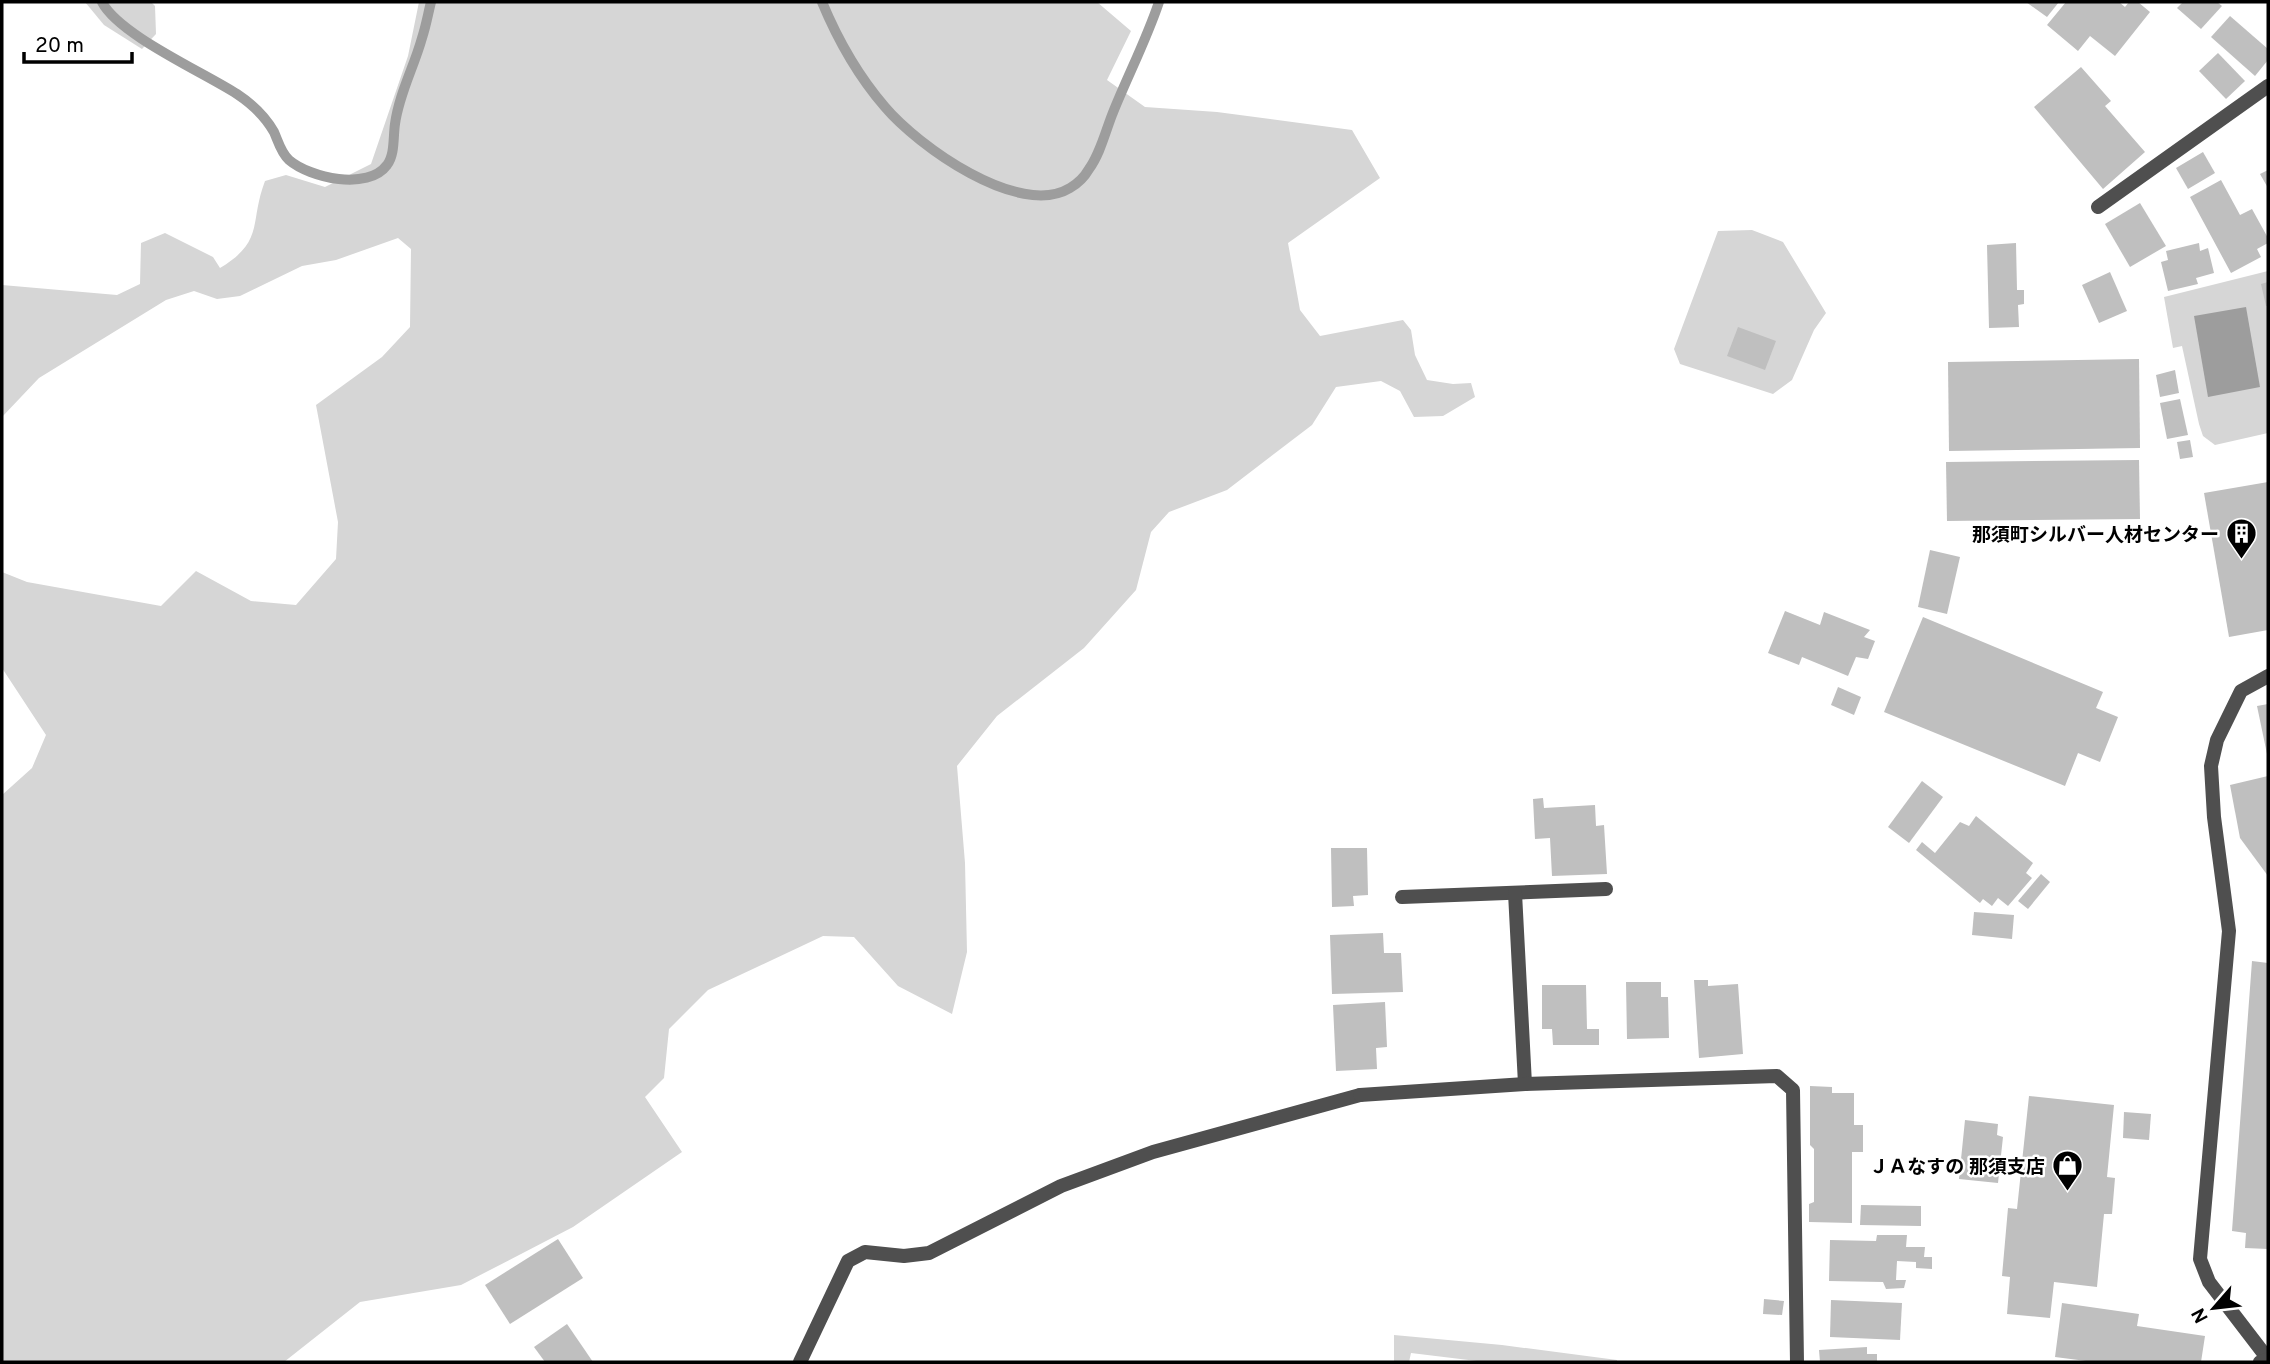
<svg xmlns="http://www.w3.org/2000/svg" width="2270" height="1364" font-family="Overpass,'Noto Sans JP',sans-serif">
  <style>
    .green { fill: #d6d6d6 }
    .water { fill: #9d9d9d }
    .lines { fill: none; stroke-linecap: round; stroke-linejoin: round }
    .stream { stroke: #9d9d9d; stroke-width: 10 }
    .building { fill: #bfbfbf }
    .service { stroke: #4f4f4f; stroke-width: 14 }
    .minor { stroke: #4f4f4f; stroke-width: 14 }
    .labels { text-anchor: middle; stroke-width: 5; stroke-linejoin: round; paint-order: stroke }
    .poi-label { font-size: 19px; font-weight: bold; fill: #000; stroke: #fff; text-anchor: end }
  </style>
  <rect width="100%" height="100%" fill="#fff"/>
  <g class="green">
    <polygon points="85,2 151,2 155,6 156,34 142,49 104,25"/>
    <path d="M 419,2 L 1097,2 L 1131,31 L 1107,80 L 1145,107 L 1217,112 L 1352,130 L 1380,178 L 1288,243 L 1300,310 L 1320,336 L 1403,320 L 1411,330 L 1415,355 L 1427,380 L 1453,384 L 1471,383 L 1475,397 L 1443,416 L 1414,417 L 1400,391 L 1381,381 L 1336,387 L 1312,425 L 1227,490 L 1169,512 L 1151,532 L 1136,590 L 1084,648 L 997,716 L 957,766 L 965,863 L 967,952 L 952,1014 L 898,986 L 854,937 L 823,936 L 708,990 L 669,1029 L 664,1078 L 645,1097 L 682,1152 L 573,1227 L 461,1285 L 360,1302 L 284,1362 L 2,1362 L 2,795 L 32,768 L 46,735 L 2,668 L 2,572 L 27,582 L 161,606 L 196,571 L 251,601 L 296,605 L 336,559 L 338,522 L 316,405 L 382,357 L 410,327 L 411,249 L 398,238 L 336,260 L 302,266 L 240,296 L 217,299 L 194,291 L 166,300 L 39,378 L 2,417 L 2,285 L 117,295 L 140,284 L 141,243 L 165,233 L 213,257 L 220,268 C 265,241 249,223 265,181 L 286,175 L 325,187 L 371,164 L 408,56 Z"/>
    <polygon points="1752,230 1783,242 1826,313 1814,330 1792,380 1773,394 1680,364 1674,349 1718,231"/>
    <polygon points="2268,271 2268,433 2215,445 2203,436 2199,424 2182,346 2173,348 2164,297"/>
    <polygon points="1394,1335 1502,1345 1617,1360 1617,1362 1485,1362 1411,1353 1409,1362 1394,1362"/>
  </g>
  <polygon class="water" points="2246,307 2260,387 2208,397 2194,316"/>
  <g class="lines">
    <g class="stream">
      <path d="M 102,2 C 119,35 203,72 237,94 C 252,104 265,116 274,132 C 278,141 281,153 289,160 C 310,178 368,191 387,165 C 395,155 393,137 395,124 C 399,94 414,67 422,38 C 426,26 428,14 431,2"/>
      <path d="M 822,2 C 837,38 859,77 885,107 C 917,145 1019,219 1070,188 C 1077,184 1085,176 1089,169 C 1100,154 1105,133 1112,115 C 1127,77 1146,41 1159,2"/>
    </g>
  </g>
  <g class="building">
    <polygon points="2026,2 2059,2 2047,17"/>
    <polygon points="2066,2 2119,2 2125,7 2129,2 2138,2 2150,12 2115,56 2090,36 2078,51 2047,25"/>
    <polygon points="2183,2 2217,2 2222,6 2201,29 2177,8"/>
    <polygon points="2230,16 2268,49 2268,60 2255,76 2211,37"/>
    <polygon points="2218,53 2245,81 2226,99 2199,71"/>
    <polygon points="2081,67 2111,101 2105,106 2145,152 2103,189 2034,107"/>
    <polygon points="2203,152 2215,173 2188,189 2176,168"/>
    <polygon points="2268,170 2268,188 2260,174"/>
    <polygon points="2221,180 2240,215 2252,209 2268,238 2268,243 2257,249 2261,257 2231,273 2190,197"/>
    <polygon points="2140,203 2166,246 2130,267 2105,224"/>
    <polygon points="2016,243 2017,290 2024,290 2024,304 2018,305 2019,327 1989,328 1987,245"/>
    <polygon points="2199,243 2200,251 2208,248 2214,273 2196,278 2198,284 2168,291 2161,262 2168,260 2166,251"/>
    <polygon points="2110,272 2127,311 2099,323 2082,285"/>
    <polygon points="2268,282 2268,306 2266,306 2261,284"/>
    <polygon points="1738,327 1776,341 1765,370 1727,356"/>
    <polygon points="2139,359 2140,448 1949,451 1948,362"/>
    <polygon points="2175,370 2179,393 2160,397 2156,375"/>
    <polygon points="2180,399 2188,435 2167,439 2160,403"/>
    <polygon points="2190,440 2193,457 2180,459 2177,442"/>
    <polygon points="2139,460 2140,519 1947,521 1946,462"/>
    <polygon points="2268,482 2268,630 2229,637 2204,493"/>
    <polygon points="1930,550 1960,557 1947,614 1918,607"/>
    <polygon points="1785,611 1820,625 1824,612 1870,630 1864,637 1875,641 1868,659 1856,657 1848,676 1802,657 1799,665 1768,653"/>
    <polygon points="1923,617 2103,692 2096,708 2118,717 2100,762 2078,753 2065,786 1884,712"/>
    <polygon points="1838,687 1861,697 1854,715 1831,705"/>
    <polygon points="2268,704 2268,753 2267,754 2257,706"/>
    <polygon points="2268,776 2268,876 2240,838 2230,785"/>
    <polygon points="1922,781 1943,797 1909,843 1888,827"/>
    <polygon points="1543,798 1544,808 1595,805 1596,826 1604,825 1607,874 1552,876 1550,838 1535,839 1533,799"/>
    <polygon points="1976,816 2033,863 2026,873 2032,878 2008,906 1998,898 1992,906 1983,899 1980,903 1916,850 1922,842 1935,853 1960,822 1969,826"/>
    <polygon points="1331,848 1367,848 1368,895 1353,896 1354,906 1332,907"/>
    <polygon points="2041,874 2050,882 2028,909 2018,901"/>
    <polygon points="1974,912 2014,915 2012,939 1972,935"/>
    <polygon points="1383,933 1384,953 1401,953 1403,992 1332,994 1330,935"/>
    <polygon points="2252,961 2268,963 2268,1249 2245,1248 2246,1233 2232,1231"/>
    <polygon points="1694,980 1708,980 1708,986 1738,984 1743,1054 1699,1058"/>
    <polygon points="1626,982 1661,982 1661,997 1668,997 1669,1038 1627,1039"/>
    <polygon points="1542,985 1586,985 1587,1029 1599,1029 1599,1045 1553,1045 1552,1029 1542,1029"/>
    <polygon points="1385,1002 1387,1047 1376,1048 1377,1069 1336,1071 1333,1005"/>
    <polygon points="1810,1086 1832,1087 1832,1093 1854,1093 1854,1125 1863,1125 1863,1152 1852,1152 1852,1223 1809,1222 1809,1204 1814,1202 1814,1149 1810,1145"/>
    <polygon points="2029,1096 2114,1105 2107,1177 2115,1178 2112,1214 2104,1214 2097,1287 2054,1282 2050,1318 2007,1314 2010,1277 2002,1276 2008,1208 2017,1209"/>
    <polygon points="2124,1112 2151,1114 2149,1140 2123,1138"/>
    <polygon points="1965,1120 1998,1124 1997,1135 2003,1137 1998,1183 1959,1179"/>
    <polygon points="1861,1205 1921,1206 1921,1226 1860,1225"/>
    <polygon points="1877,1235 1907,1235 1906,1247 1925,1247 1924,1257 1932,1257 1932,1269 1916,1268 1916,1262 1897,1261 1896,1280 1906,1280 1904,1288 1886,1289 1883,1282 1829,1281 1830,1240 1876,1241"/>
    <polygon points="558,1239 583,1278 510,1324 485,1285"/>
    <polygon points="1764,1299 1784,1301 1782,1315 1763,1314"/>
    <polygon points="1831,1300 1902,1303 1900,1340 1830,1337"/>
    <polygon points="2062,1303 2139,1314 2137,1326 2205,1336 2201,1362 2094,1362 2055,1357"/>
    <polygon points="567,1324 593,1362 545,1362 534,1347"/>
    <polygon points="1867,1347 1867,1354 1877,1354 1877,1362 1820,1362 1819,1350"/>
  </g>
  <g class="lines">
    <g class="service">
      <polyline points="2098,207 2268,86"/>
      <polyline points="1402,897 1606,889"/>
      <polyline points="2268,1359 2209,1282 2200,1259 2229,931 2214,817 2211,766 2217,740 2241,691 2268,676"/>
      <polyline points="800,1362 848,1261 865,1252 904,1256 929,1253 1061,1186 1153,1152 1360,1095"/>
    </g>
    <g class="minor">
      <polyline points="1515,893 1525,1084"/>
      <polyline points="1360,1095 1525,1084 1777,1076 1793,1090 1797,1362"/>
      <polyline points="2260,1362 2268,1359"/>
    </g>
  </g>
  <defs>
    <symbol id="building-pin" viewBox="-11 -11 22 30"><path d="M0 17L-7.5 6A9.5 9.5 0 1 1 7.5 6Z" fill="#000" stroke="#fff"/><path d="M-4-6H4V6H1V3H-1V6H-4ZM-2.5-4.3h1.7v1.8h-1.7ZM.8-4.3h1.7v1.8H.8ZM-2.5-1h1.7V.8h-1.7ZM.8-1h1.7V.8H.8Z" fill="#fff"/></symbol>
    <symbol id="shop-pin" viewBox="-11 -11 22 30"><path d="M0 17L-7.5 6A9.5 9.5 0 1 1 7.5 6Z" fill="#000" stroke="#fff"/><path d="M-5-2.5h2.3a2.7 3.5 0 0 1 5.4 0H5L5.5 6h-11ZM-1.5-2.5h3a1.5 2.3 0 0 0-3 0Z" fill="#fff"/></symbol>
  </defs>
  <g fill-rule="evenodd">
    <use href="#building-pin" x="2224" y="516" width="35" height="47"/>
    <use href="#shop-pin" x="2050" y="1148" width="35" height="47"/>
  </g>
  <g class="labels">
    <g class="poi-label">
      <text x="2219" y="541">那須町シルバー人材センター</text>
      <text x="2045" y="1173">ＪＡなすの 那須支店</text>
    </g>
  </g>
  <rect width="2270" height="1364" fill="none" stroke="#000000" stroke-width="7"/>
  <g transform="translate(2214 1308) rotate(242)" stroke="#ffffff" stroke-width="5" paint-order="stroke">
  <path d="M0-5L12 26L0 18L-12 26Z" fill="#000000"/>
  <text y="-10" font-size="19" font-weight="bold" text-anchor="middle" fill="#000000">N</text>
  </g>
  <path d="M24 52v10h108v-10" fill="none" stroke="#000000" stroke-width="3.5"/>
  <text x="35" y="52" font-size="21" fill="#000000" stroke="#ffffff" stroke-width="5" paint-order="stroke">20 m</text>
</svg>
